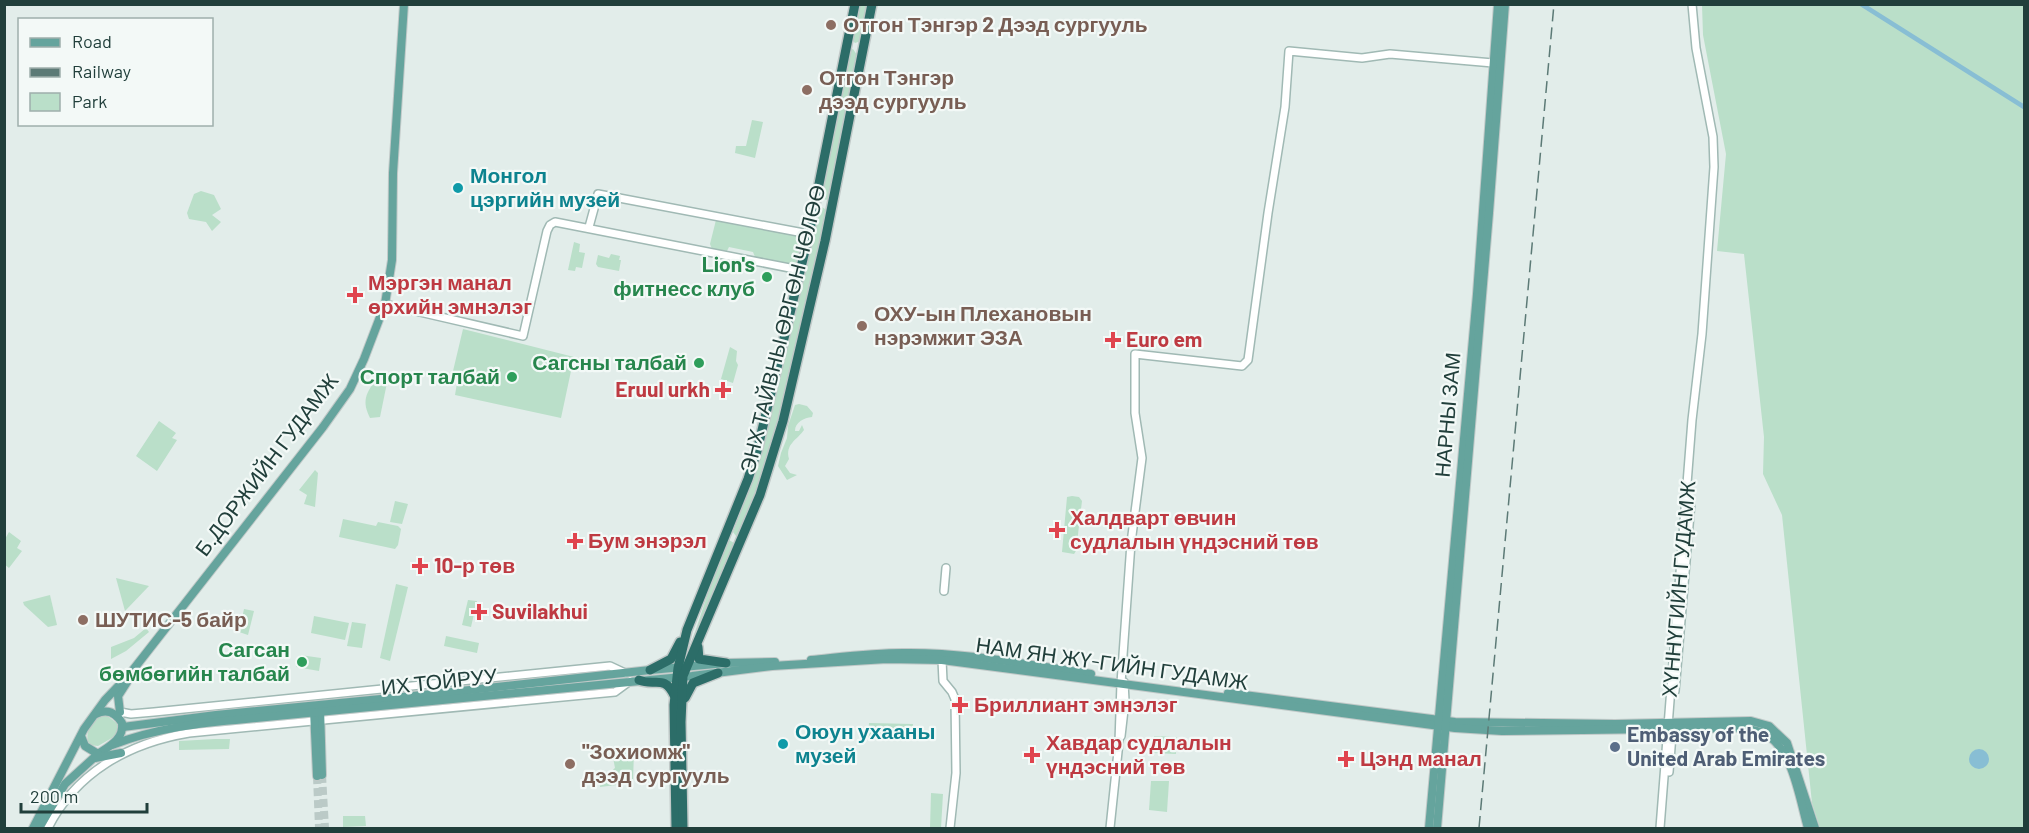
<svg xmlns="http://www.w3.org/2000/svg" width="2029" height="833" font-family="Barlow,sans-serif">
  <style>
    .green { fill: #badfc9 }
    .water { fill: #88bed4 }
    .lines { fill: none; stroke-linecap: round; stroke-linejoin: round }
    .canal { stroke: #88bed4; stroke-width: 4.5 }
    .primary-tunnel { stroke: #bbcac7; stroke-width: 8; stroke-dasharray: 8 4; stroke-linecap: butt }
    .secondary-casing { stroke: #a0b9b4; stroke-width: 10 }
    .primary-casing { stroke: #c1c9c8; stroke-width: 10 }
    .highway-casing { stroke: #c1c9c8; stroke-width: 12 }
    .secondary { stroke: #fff; stroke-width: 7 }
    .primary { stroke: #65a49d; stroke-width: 8 }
    .highway { stroke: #2c6d68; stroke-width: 9 }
    .rail { stroke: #5c7a76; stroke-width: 1.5; stroke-dasharray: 12 6; stroke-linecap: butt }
    .education-dot { fill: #8d6e63; stroke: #f3f9f7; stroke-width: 2 }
    .culture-dot { fill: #0f9aa8; stroke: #f3f9f7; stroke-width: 2 }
    .leisure-dot { fill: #2e9e5b; stroke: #f3f9f7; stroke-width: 2 }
    .health-dot { fill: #e0444e; stroke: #f3f9f7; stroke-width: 2 }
    .service-dot { fill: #5c6f8a; stroke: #f3f9f7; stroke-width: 2 }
    .labels { text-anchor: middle; stroke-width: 4.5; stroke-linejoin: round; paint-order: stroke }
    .education-label { font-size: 21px; font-weight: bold; fill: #785e54; stroke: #f3f9f7; text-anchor: start }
    .culture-label { font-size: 21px; font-weight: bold; fill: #0d838f; stroke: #f3f9f7; text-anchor: start }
    .leisure-label { font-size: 21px; font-weight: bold; fill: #27864d; stroke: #f3f9f7; text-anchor: end }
    .health-label { font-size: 21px; font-weight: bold; fill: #be3a42; stroke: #f3f9f7; text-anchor: start }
    .street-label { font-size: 21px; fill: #213f3b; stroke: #f3f9f7 }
    .service-label { font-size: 21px; font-weight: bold; fill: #4e5e75; stroke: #f3f9f7; text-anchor: start }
  </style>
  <rect width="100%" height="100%" fill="#e2edea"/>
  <g class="green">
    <polygon points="858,5 868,5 861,41 855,43 851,39"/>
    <polygon points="1702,5 2024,5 2024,828 1820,828 1812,803 1782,515 1763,474 1764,437 1744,254 1717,251 1726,154 1703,35"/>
    <polygon points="853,49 857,55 830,198 826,200 821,197 849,50"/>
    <polygon points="752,120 763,122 755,158 735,153 736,146 746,146"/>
    <polygon points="201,191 214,195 221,209 212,215 221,222 212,231 206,222 189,219 187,213 194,194"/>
    <path d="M 820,206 L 825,209 L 825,212 L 821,242 L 775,440 L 759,488 L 738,536 L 736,536 L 733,532 C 774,428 793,316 818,208 Z"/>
    <polygon points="716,220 801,235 803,239 798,264 795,265 755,257 753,252 729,247 727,251 712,249 710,244"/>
    <polygon points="574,242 580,244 579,252 585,253 582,268 576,267 575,271 568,270"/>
    <polygon points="611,254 620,256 619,260 621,260 619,271 598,267 596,264 598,255 609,258"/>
    <polygon points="463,329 574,357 561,418 455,395 457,383 453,371"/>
    <polygon points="730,347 737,351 736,361 738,365 733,383 721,379"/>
    <path d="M 388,378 L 380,417 L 370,418 C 362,402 365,394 376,380 Z"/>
    <path d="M 799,404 L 807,406 L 813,413 L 812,417 C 804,418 795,422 795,431 L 799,431 L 802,425 L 804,430 C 797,440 785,444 789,459 L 785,466 L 790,473 L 797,475 L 787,480 L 778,466 L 781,453 L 787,438 L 788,426 L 795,405 Z"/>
    <polygon points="159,421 176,433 172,438 177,440 157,471 136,456"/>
    <polygon points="315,470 318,473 315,507 304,504 307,495 299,490"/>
    <polygon points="1072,496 1079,497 1082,501 1076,551 1074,554 1062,552 1067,497"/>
    <polygon points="395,501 408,504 402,524 390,522"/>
    <polygon points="343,519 376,526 378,522 398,526 401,529 398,545 395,549 339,537"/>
    <polygon points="9,532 21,541 17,548 22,551 9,568 4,564 5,539"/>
    <polygon points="729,540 734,543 734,545 685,662 717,566"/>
    <polygon points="116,578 149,586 125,611"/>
    <polygon points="396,584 408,587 390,661 380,658"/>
    <polygon points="50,595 57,625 48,627 24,605 23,602"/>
    <polygon points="468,600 477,601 471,627 462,625"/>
    <polygon points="244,609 254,611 248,635 239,632"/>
    <polygon points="314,616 349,623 345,640 311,633"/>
    <polygon points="352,622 366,624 362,648 347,646"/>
    <polygon points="146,628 149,632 126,651 111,659 111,647 134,638"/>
    <polygon points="446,636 479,643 477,653 444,646"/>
    <polygon points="300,655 321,658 319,671 296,667"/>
    <polygon points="610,668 618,671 499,685 479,682"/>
    <polygon points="620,684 612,689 385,712 384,708"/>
    <path d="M 102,715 L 106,715 L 118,724 L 117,735 L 98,746 L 89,745 C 84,733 91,720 102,715 Z"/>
    <polygon points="869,723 913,724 912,739 868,739"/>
    <polygon points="1154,736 1177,737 1177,743 1175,743 1176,754 1153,753"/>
    <polygon points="215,739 230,739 229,749 179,750 179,741"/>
    <polygon points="634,750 633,783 600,787 599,772 610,772 615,768 612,752"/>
    <polygon points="1151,781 1169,781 1167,812 1149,810"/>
    <polygon points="931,793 943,794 941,828 930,828"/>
    <polygon points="343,816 365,816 366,826 343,827"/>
  </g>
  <circle class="water" cx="1979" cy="759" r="10"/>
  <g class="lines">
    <polyline class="canal" points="1861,4 2024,107"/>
    <g class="primary-tunnel">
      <polyline points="322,775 325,828"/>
      <polyline points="317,776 319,828"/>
    </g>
    <defs>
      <g id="secondary">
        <polyline points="589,227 598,194 809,234"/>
        <polyline points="385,304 523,336 547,231 550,225 555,222 800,270"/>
        <polyline points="944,591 946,568"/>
        <polyline points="942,660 943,681 952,692 955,699 956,773 950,828"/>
        <polyline points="1675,691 1691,502"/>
        <polyline points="120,715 120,712 131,714 154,712 610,666 625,673"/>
        <polyline points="1121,736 1125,701 1124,682"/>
        <polyline points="1669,772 1673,723"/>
        <path d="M 48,828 C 76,772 129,743 189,733 L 615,692 L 630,681"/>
        <polyline points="1110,828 1119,742 1121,683 1131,543 1142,458 1135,413 1135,354 1242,366 1248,360 1268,213 1285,107 1289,51 1362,58 1390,54 1493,63"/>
        <polyline points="1660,828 1692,420 1702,334 1714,167 1713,137 1696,48 1692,4"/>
      </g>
      <g id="primary">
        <path d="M 811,660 C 842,657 872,653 903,653 C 966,652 1029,665 1091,674"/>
        <polyline points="1228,693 1455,722 1615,724 1751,721 1769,726 1787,743 1815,828"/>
        <polyline points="320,707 322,775"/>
        <polyline points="314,710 317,776"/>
        <polyline points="120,712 118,696 127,682"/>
        <polyline points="123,727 216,715 443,693 650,670 726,663 775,662"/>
        <path d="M 81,736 L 85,746 L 98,754 C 110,746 124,739 122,723 C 116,713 107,708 96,714"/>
        <path d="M 112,745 C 156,728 200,723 246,719 L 692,676 L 772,666 L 887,659 L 942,660 L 1455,728 L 1502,731 L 1738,728 C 1747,729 1756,729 1765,734 C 1793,748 1800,801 1808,828"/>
        <polyline points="95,758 121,753"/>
        <polyline points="33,828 84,729 105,700 129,675 323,427 350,389 364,359 385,304 392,260 393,173 404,4"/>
        <polyline points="39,828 65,784 98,754"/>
        <polyline points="1429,828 1477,294 1498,4"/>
        <polyline points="1437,828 1489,213 1505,4"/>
      </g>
      <g id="highway">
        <polyline points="698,647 699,659 726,663"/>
        <polyline points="650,670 671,659 680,642"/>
        <path d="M 639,680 C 655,687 664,674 674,695"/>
        <polyline points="685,698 693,683 718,673"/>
        <polyline points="676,828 674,705 678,668 687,630 748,479 757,451 809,234 855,4"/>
        <polyline points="683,828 681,722 683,676 760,495 783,421 825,241 872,4"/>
      </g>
    </defs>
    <use href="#secondary" class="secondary-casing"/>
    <use href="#primary" class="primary-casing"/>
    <use href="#highway" class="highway-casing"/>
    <use href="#secondary" class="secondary"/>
    <use href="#primary" class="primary"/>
    <use href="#highway" class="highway"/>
    <polyline class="rail" points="1479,828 1554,4"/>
  </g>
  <g class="education-dot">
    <circle cx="831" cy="25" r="6"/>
    <circle cx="807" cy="90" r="6"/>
    <circle cx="862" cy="326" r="6"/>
    <circle cx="83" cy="620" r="6"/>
    <circle cx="570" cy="764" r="6"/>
  </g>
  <g class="culture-dot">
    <circle cx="458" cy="188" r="6"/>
    <circle cx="783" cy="744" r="6"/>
  </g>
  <g class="leisure-dot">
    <circle cx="767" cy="277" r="6"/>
    <circle cx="699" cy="363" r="6"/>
    <circle cx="512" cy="377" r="6"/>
    <circle cx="302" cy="662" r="6"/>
  </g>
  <g class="health-dot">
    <path d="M352 286h6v6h6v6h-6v6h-6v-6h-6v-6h6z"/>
    <path d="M1110 331h6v6h6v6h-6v6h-6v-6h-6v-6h6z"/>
    <path d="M720 381h6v6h6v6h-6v6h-6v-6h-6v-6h6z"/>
    <path d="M1054 521h6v6h6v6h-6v6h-6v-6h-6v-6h6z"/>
    <path d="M572 532h6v6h6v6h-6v6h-6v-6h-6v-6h6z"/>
    <path d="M417 557h6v6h6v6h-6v6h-6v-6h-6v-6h6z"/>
    <path d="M476 603h6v6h6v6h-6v6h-6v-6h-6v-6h6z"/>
    <path d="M957 696h6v6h6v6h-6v6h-6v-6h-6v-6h6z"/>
    <path d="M1029 746h6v6h6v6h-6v6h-6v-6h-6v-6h6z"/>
    <path d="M1343 750h6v6h6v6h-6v6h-6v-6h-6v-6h6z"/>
  </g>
  <circle class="service-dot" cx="1615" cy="747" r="6"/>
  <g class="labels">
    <g class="education-label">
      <text x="843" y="32">Отгон Тэнгэр 2 Дээд сургууль</text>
      <text x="819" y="85">Отгон Тэнгэр<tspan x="819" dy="24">дээд сургууль</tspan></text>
      <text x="874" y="321">ОХУ-ын Плехановын<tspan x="874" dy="24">нэрэмжит ЭЗА</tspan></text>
      <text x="95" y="627">ШУТИС-5 байр</text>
      <text x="582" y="759">"Зохиомж"<tspan x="582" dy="24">дээд сургууль</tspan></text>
    </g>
    <g class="culture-label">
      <text x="470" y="183">Монгол<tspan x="470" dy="24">цэргийн музей</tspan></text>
      <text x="795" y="739">Оюун ухааны<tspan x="795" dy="24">музей</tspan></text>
    </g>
    <g class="leisure-label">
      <text x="755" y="272">Lion's<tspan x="755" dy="24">фитнесс клуб</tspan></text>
      <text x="687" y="370">Сагсны талбай</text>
      <text x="500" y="384">Спорт талбай</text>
      <text x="290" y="657">Сагсан<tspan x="290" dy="24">бөмбөгийн талбай</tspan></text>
    </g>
    <g class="health-label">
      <text x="368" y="290">Мэргэн манал<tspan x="368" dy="24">өрхийн эмнэлэг</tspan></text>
      <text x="1126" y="347">Euro em</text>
      <text x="710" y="397" text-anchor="end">Eruul urkh</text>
      <text x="1070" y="525">Халдварт өвчин<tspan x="1070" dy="24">судлалын үндэсний төв</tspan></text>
      <text x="588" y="548">Бум энэрэл</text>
      <text x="434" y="573">10-р төв</text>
      <text x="492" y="619">Suvilakhui</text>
      <text x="974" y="712">Бриллиант эмнэлэг</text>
      <text x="1046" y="750">Хавдар судлалын<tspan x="1046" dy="24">үндэсний төв</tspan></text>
      <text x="1360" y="766">Цэнд манал</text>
    </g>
    <g class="street-label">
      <text transform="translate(783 329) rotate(-76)" y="7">ЭНХ ТАЙВНЫ ӨРГӨН ЧӨЛӨӨ</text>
      <text transform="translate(1448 415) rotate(-85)" y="7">НАРНЫ ЗАМ</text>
      <text transform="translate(267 465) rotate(-53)" y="7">Б.ДОРЖИЙН ГУДАМЖ</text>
      <text transform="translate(1679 589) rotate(-85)" y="7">ХҮННҮГИЙН ГУДАМЖ</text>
      <text transform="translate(1112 664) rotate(8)" y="7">НАМ ЯН ЖҮ-ГИЙН ГУДАМЖ</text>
      <text transform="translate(439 682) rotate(-6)" y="7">ИХ ТОЙРУУ</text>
    </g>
    <g class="service-label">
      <text x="1627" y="742">Embassy of the<tspan x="1627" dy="24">United Arab Emirates</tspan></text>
    </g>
  </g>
  <rect width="2029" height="833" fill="none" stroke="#213f3b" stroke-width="12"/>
  <rect x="18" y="18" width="195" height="108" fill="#f3f9f7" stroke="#9fafac" stroke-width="1.5"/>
  <rect x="30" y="38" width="30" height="9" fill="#65a49d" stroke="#9fafac" stroke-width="1.5"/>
  <text x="72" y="48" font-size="18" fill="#213f3b">Road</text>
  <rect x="30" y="68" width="30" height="9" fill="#5c7a76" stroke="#9fafac" stroke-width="1.5"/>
  <text x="72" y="78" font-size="18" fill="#213f3b">Railway</text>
  <rect x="30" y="93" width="30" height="18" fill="#badfc9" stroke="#9fafac" stroke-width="1.5"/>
  <text x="72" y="108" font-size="18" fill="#213f3b">Park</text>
  <path d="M21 803v9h126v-9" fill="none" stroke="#213f3b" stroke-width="3"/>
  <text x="30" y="803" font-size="18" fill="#213f3b" stroke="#f3f9f7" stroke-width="4.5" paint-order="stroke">200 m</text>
</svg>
